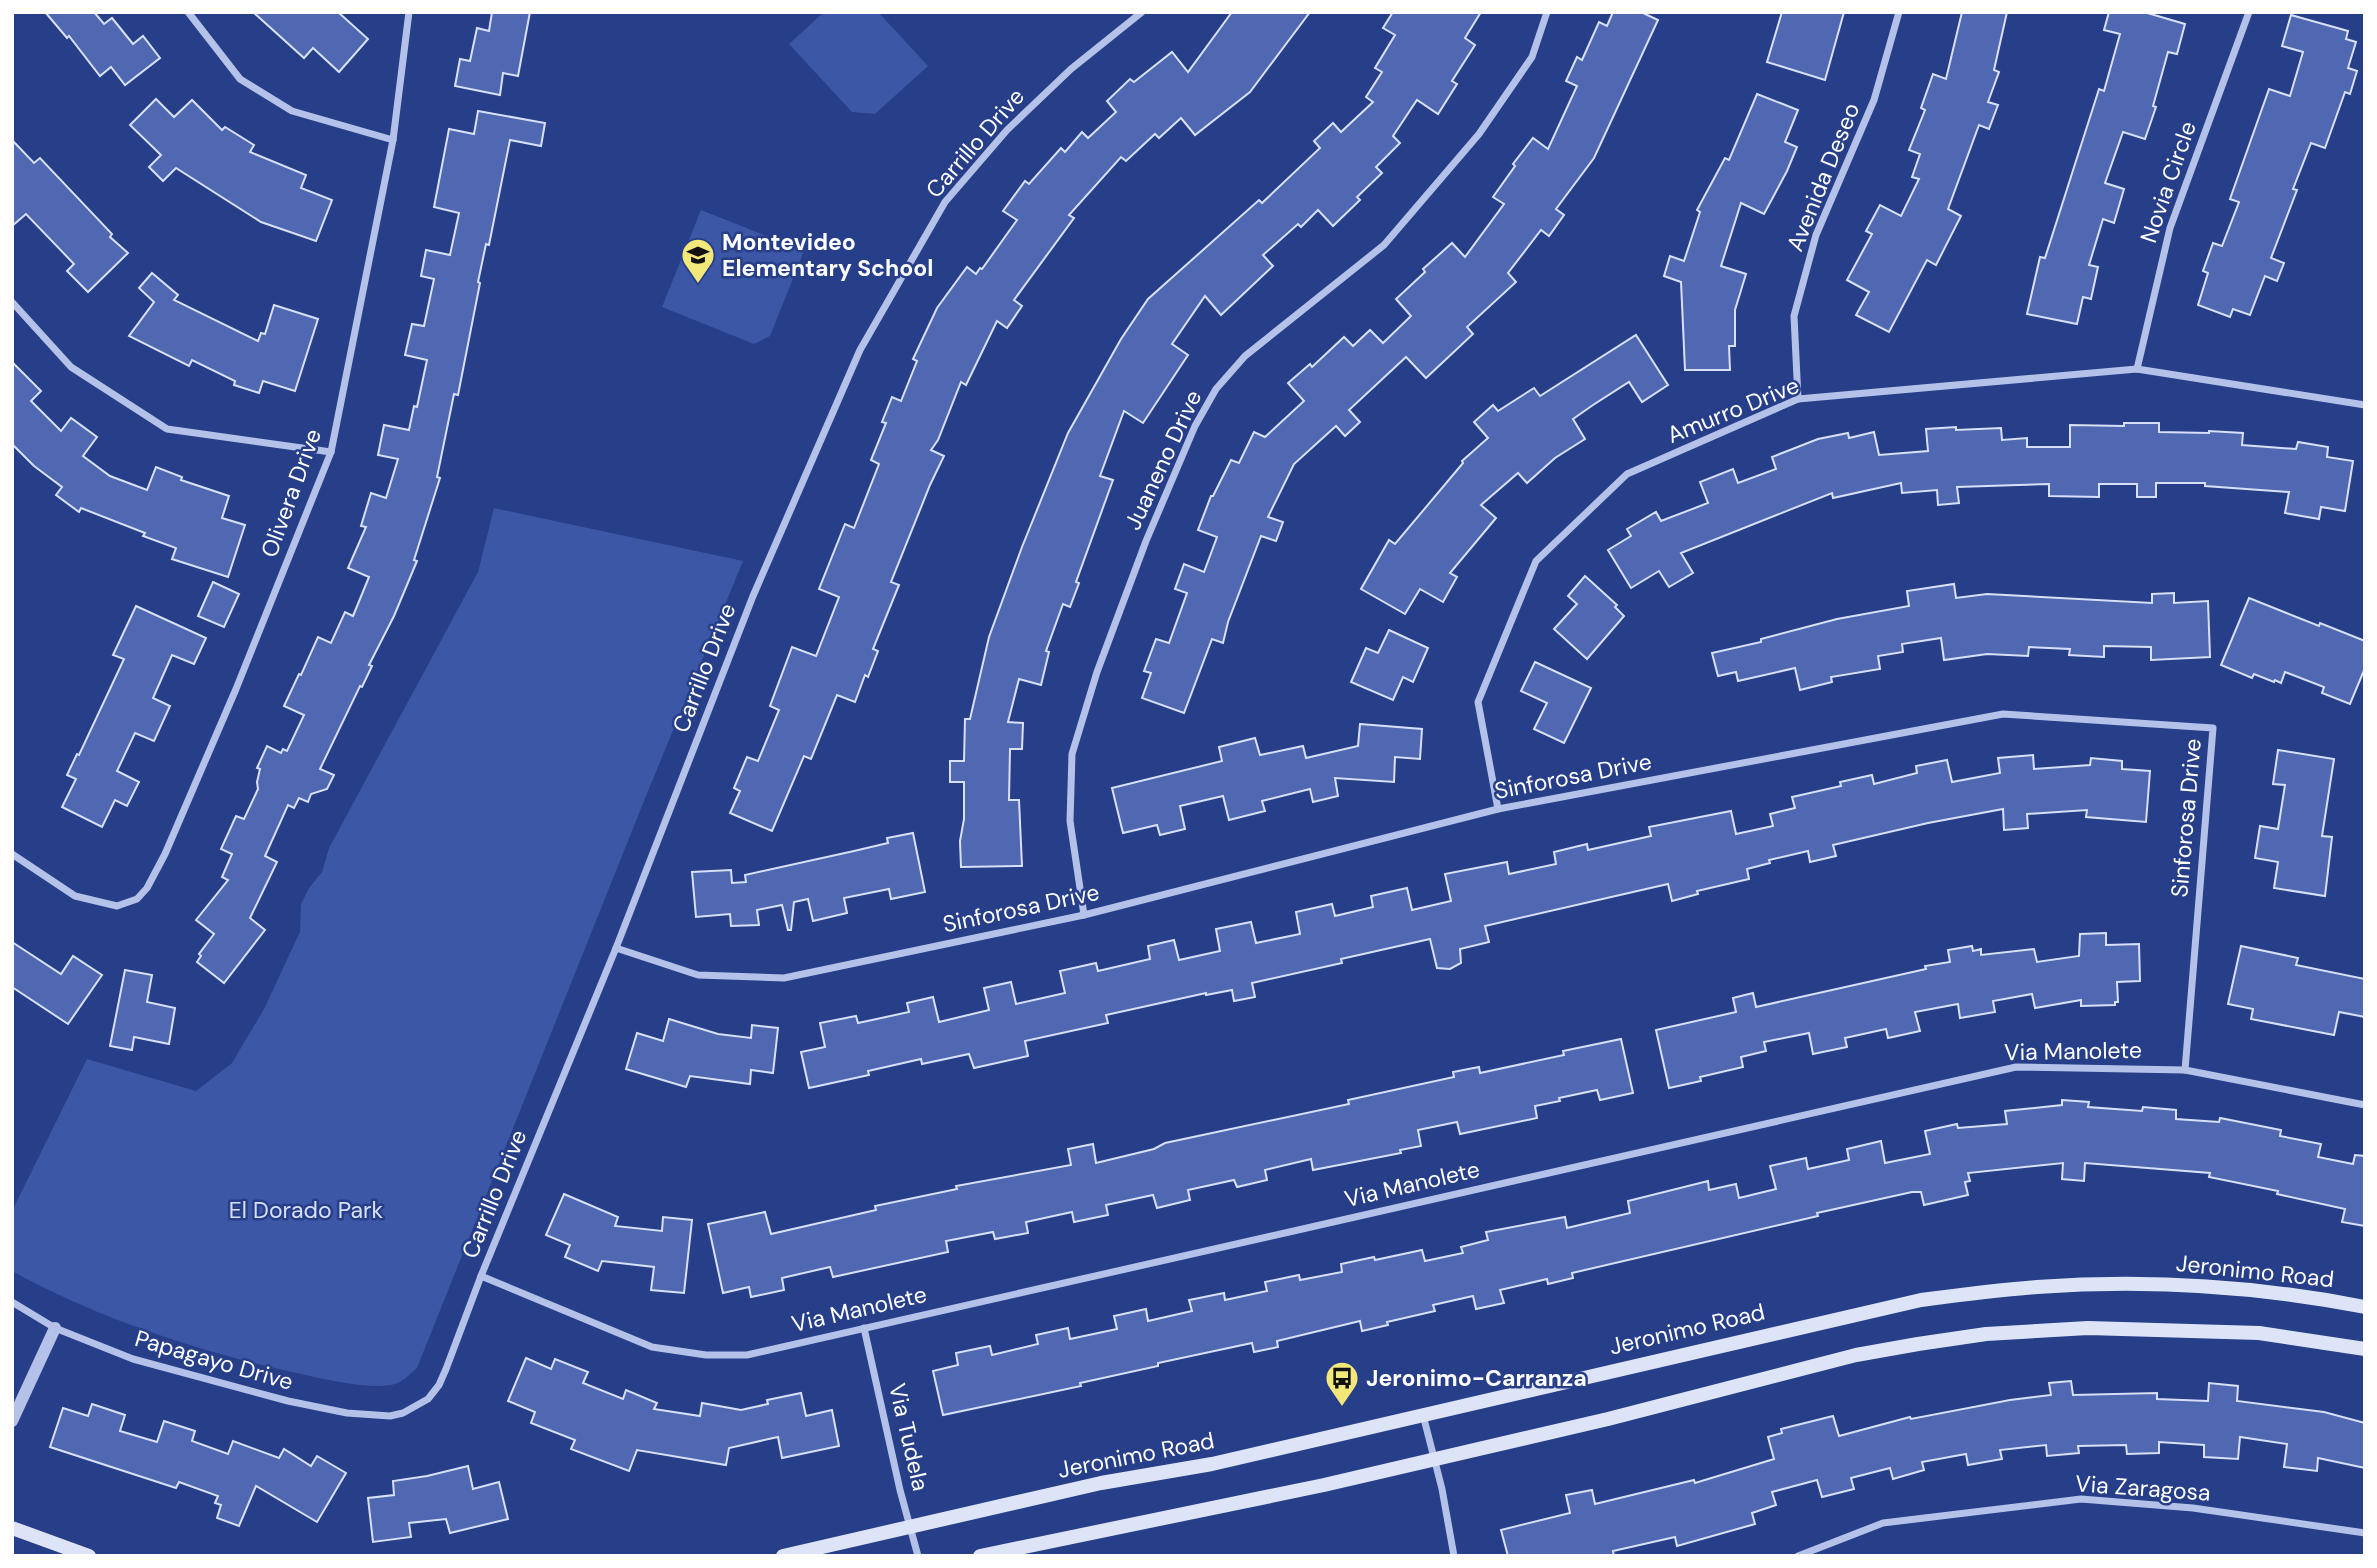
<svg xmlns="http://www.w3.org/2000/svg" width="2377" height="1568" font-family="'DM Sans',sans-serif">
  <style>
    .green { fill: #3b57a6 }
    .building { fill: #4f68b1; stroke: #d8e0f7; stroke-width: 2 }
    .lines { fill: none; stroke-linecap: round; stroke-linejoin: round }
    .minor { stroke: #b4c1e9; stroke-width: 7 }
    .tertiary { stroke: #b4c1e9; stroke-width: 12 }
    .secondary { stroke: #dee4f8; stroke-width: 14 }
    .labels { text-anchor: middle; stroke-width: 5; stroke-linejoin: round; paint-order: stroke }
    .street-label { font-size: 23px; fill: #fff; stroke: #273e89 }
    .poi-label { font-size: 23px; font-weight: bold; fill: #fff; stroke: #273e89; text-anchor: start }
    .park-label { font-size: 23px; fill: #d8e0f7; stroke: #273e89 }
  </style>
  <rect width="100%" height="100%" fill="#273e89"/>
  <g class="green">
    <polygon points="824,12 878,12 928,66 875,114 852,112 789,44"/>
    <polygon points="701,210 804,251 770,336 754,344 662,307"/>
    <path d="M 494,508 L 743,561 L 646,796 L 417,1368 C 411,1373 403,1382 395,1384 C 373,1390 333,1381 310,1376 C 207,1354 105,1322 12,1271 L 12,1211 L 87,1059 L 196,1091 L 232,1063 L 264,1009 L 300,932 L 301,904 L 309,888 L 322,872 L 329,848 L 478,572 Z"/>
  </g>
  <g class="building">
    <polygon points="45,12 94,12 104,24 112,18 133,44 143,36 160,58 125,85 111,67 100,76 69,36 67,38"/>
    <polygon points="253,12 338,12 368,39 339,72 313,48 304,58"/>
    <polygon points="492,12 530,12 518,76 503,73 500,95 455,86 460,59 470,61 477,28 489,31"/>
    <polygon points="1232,12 1310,12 1250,92 1195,135 1181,118 1159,138 1155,134 1126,161 1121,157 1069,215 1074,218 1014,300 1022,306 1007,328 997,321 966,385 961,382 938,440 931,450 944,456 930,485 891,582 899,585 873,649 878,651 868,677 865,675 855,702 837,695 811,759 804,756 772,831 730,813 740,791 734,788 747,757 758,761 779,710 770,706 792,647 816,656 839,597 819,589 845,524 854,528 879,464 871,460 886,423 882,422 892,397 901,401 917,361 913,359 937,308 967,267 976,274 980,268 982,269 1017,220 1003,211 1025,181 1029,184 1061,148 1065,152 1082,132 1088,138 1116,112 1107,101 1130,79 1134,82 1172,52 1188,72"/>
    <polygon points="1393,12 1481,12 1465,38 1475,45 1452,81 1457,84 1438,114 1417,100 1393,136 1400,143 1376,167 1382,173 1357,197 1360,200 1333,226 1318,210 1301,227 1298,224 1263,255 1273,266 1221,315 1205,296 1172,344 1188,355 1143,423 1124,411 1100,476 1113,480 1076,582 1079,583 1070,607 1063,604 1046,651 1049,652 1041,685 1019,679 1008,722 1023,723 1022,749 1010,749 1009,800 1019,800 1022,866 961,867 960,841 964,819 964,782 950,782 950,761 964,761 965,719 970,719 989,637 1022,547 1068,433 1121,339 1148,299 1259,200 1262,203 1320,148 1314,141 1333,123 1341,132 1373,102 1366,97 1382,72 1375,68 1395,35 1383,28"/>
    <polygon points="1613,12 1641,12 1658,20 1594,158 1556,209 1564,215 1549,236 1541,230 1508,273 1516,282 1467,327 1473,334 1426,378 1406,357 1349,410 1360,422 1345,436 1336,426 1294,464 1268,517 1283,522 1276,541 1261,536 1228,622 1223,643 1212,639 1184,713 1142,698 1151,673 1144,671 1156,639 1169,643 1187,593 1175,589 1184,564 1204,572 1217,537 1198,530 1211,496 1213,496 1231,460 1239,463 1254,432 1265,437 1304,401 1288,383 1310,364 1312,367 1344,337 1353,346 1370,330 1383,343 1411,316 1396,299 1425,272 1423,269 1452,243 1465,257 1504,204 1493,197 1515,166 1513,164 1533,138 1548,149 1577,86 1566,81 1577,57 1582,60 1599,22 1607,26"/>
    <polygon points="1782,12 1844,12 1825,80 1767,62"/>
    <polygon points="1962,12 2007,12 1994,70 1999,72 1988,102 1998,105 1989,129 1979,125 1948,209 1961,216 1936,265 1927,260 1889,332 1856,315 1869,292 1847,280 1872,234 1866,231 1880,205 1901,216 1919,179 1912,177 1920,154 1909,150 1925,110 1921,108 1933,74 1946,79"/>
    <polygon points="2109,12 2144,12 2185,24 2177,54 2168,52 2153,106 2156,107 2145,139 2123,132 2105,183 2124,189 2114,223 2103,219 2089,265 2098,267 2091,299 2083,297 2077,324 2027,314 2040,257 2045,258 2099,89 2104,91 2120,34 2104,30"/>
    <polygon points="2291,15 2348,31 2346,39 2356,42 2348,68 2357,71 2350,94 2345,92 2325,148 2311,143 2293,189 2297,190 2271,258 2284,263 2277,281 2265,276 2250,315 2233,309 2230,317 2198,305 2208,273 2203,271 2213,243 2222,246 2239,202 2230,199 2269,89 2290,96 2303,52 2282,46"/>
    <polygon points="1757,94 1798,110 1785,142 1797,147 1787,171 1764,214 1741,203 1721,266 1746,274 1735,310 1735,346 1729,346 1730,370 1685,370 1681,282 1664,276 1670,256 1684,261 1700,212 1697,210 1725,158 1729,160"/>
    <polygon points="156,99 174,117 192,100 222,130 225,127 254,145 250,152 306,175 301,188 332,200 316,241 261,222 176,168 163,181 149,167 161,155 130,125"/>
    <polygon points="478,111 545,123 541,146 510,140 489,245 486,244 478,282 480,283 458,395 454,394 437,477 440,478 414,560 417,561 394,616 369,665 372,666 362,687 360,686 320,769 334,775 327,789 311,794 308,802 299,798 294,808 288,805 265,856 277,862 250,918 265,930 224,983 197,962 201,956 199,954 214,934 196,920 228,880 222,877 232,854 221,849 236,816 244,819 258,789 257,782 260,769 257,768 267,746 281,753 283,749 287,751 304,715 284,706 299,674 301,675 318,637 331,643 345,612 353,616 369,577 348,568 366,527 361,526 371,493 386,498 398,459 378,455 384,425 409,430 414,406 417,407 427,360 405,355 412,324 424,326 434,279 421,276 426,250 450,255 459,213 434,207 449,129 474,134"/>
    <polygon points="12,140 34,163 40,158 112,234 110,237 128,253 88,292 67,271 74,264 26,214 12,226"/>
    <polygon points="152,273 178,295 174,300 258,341 261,333 265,334 274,305 318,319 295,391 263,381 259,393 234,385 235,381 192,360 189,366 129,336 154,302 139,288"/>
    <polygon points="1636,335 1668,385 1642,402 1629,382 1593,405 1573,419 1585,439 1555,458 1527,483 1518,473 1481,505 1496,518 1450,573 1457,577 1443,602 1420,589 1405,614 1361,589 1389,540 1395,544 1463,463 1462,461 1488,438 1474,422 1493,405 1498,411 1534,388 1540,396"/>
    <polygon points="12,362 41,391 31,401 61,431 71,418 97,437 83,456 110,476 147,490 156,467 182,477 181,480 229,496 222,518 245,525 228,577 172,559 176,548 143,536 145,533 81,508 79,512 56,495 62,487 34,466 12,444"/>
    <polygon points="2124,423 2159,423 2159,432 2209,433 2209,431 2243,433 2242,445 2296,449 2298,442 2328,447 2327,457 2353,461 2345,511 2321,507 2319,519 2285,513 2289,492 2205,486 2205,483 2156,483 2156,497 2137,497 2137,484 2099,484 2099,497 2049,496 2049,484 1957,487 1959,503 1938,505 1937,490 1902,493 1901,483 1833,498 1832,493 1681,553 1693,573 1669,587 1659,571 1631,588 1608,550 1631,536 1627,529 1656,512 1661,521 1708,503 1700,482 1733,469 1738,483 1776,469 1772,457 1818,439 1848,433 1849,438 1874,432 1879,455 1928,451 1926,429 1956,427 1956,430 2001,428 2002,440 2027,438 2027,447 2070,447 2070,425 2124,426"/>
    <polygon points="1585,576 1617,605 1615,607 1624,616 1587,659 1554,629 1577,604 1568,596"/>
    <polygon points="213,582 239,594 224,627 198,616"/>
    <polygon points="1954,584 1956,598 1987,594 2152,603 2152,594 2174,593 2174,603 2208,601 2210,657 2151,660 2151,647 2104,646 2104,657 2069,655 2070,649 2029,647 2028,656 1987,654 1944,660 1941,638 1902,644 1903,652 1878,656 1880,669 1831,677 1832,682 1800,690 1795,668 1738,681 1736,672 1718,676 1712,653 1761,642 1761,639 1837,619 1909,606 1907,591"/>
    <polygon points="2249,598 2319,626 2320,623 2365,641 2365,668 2350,704 2322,693 2324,687 2285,672 2281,683 2275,680 2274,682 2254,674 2252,678 2221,665"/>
    <polygon points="136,606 206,638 194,664 172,655 153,698 170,706 154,741 135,733 117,771 139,782 127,806 115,800 102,827 62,807 76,779 67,775 77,754 79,755 124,659 113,655"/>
    <polygon points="1389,630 1428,648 1413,682 1403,677 1393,700 1351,682 1366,648 1378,653"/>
    <polygon points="1535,662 1591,688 1564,743 1534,729 1547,703 1521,691"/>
    <polygon points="1360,724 1422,729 1420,759 1395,757 1394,782 1335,778 1338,796 1313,802 1310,789 1262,801 1265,811 1229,820 1223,796 1180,806 1185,829 1160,835 1157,825 1123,833 1112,788 1222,761 1219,747 1255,738 1260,755 1303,746 1306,758 1358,746"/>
    <polygon points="2278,750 2334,759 2322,836 2332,837 2325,896 2274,888 2278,862 2255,858 2260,826 2278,829 2285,785 2273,784"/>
    <polygon points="2033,755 2034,769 2090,765 2091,758 2122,761 2122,769 2150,771 2146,822 2086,817 2087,810 2027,814 2028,828 2004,830 2003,809 1928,823 1833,845 1836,856 1810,862 1808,851 1769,860 1770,863 1747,869 1749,879 1697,891 1698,894 1672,901 1668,884 1485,926 1489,942 1460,949 1461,963 1450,969 1437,968 1430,939 1341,959 1342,963 1252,983 1255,997 1234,1001 1232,990 1206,995 1206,993 1106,1015 1108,1023 1025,1041 1028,1056 974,1068 969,1054 922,1064 921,1059 868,1071 869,1075 809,1088 801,1052 825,1047 820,1023 856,1016 858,1023 909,1012 907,1003 933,997 939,1022 989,1010 984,988 1011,982 1016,1004 1065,993 1060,971 1096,963 1098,971 1150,959 1148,946 1174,940 1179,960 1220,951 1216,929 1251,922 1256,943 1300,934 1296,912 1332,904 1335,916 1373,907 1371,896 1407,888 1412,910 1451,901 1445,874 1507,862 1509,874 1556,864 1554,852 1587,844 1588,850 1651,836 1649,827 1731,811 1736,834 1773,826 1770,814 1795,808 1792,797 1841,786 1840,782 1872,775 1874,784 1917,773 1916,766 1947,760 1952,782 2000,773 1998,758"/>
    <polygon points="913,833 925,892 891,899 889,889 844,898 847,913 813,921 808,899 794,902 791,930 788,930 782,905 757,910 759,925 731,926 730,914 696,917 692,872 731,870 732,883 746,882 745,875 854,851 888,843 887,838"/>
    <polygon points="2106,933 2106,945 2139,944 2140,981 2117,982 2118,1002 2115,1002 2115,1005 2081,1006 2081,1000 2035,1008 2032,994 1993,1001 1995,1012 1960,1018 1958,1004 1915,1012 1920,1031 1888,1038 1886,1029 1845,1038 1847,1047 1813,1054 1809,1033 1764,1042 1766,1051 1741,1057 1743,1067 1700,1077 1701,1081 1669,1088 1656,1030 1736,1012 1733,998 1753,993 1756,1007 1832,990 1926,969 1925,966 1950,962 1948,950 1972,946 1973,951 1981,949 1981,955 2034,949 2037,962 2079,956 2080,934"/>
    <polygon points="12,942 61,974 73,956 102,975 68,1024 12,987"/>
    <polygon points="2241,946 2298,958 2296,965 2365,979 2365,1017 2339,1012 2334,1035 2251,1019 2253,1009 2228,1004"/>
    <polygon points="125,970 152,975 147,1002 175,1008 169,1044 134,1037 132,1050 110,1046"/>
    <polygon points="669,1019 718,1034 751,1038 752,1025 778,1028 773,1073 751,1070 750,1084 690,1076 686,1087 626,1069 637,1033 663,1041"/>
    <polygon points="1621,1039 1633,1093 1600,1100 1597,1090 1559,1098 1560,1101 1535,1106 1537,1118 1460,1134 1457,1122 1418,1130 1421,1146 1400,1150 1401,1153 1313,1170 1311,1159 1265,1170 1267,1180 1237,1187 1234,1180 1188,1190 1190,1200 1157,1208 1153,1195 1106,1205 1108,1215 1074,1222 1072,1212 1026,1222 1028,1233 995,1239 993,1232 946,1241 948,1252 833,1277 830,1267 782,1278 784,1290 751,1297 749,1287 723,1293 708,1224 765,1212 771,1234 876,1210 875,1206 957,1189 956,1186 1071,1165 1068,1149 1093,1144 1096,1163 1154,1149 1165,1143 1349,1104 1348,1100 1454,1077 1453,1072 1479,1067 1480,1073 1564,1055 1563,1051"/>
    <polygon points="2062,1100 2089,1102 2088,1107 2142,1111 2143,1107 2176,1110 2176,1119 2219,1122 2220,1118 2281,1130 2280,1136 2321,1144 2318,1157 2353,1164 2355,1155 2365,1156 2365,1226 2342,1222 2345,1209 2277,1194 2278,1191 2209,1177 2210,1173 2085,1163 2084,1181 2062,1179 2063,1163 1968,1173 1970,1181 1965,1182 1968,1195 1924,1205 1921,1192 1912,1192 1817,1213 1818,1216 1572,1273 1573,1278 1548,1284 1547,1279 1500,1290 1504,1303 1476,1309 1473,1296 1433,1305 1435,1311 1387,1322 1388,1325 1362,1331 1360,1321 1277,1341 1278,1347 1254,1352 1252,1343 1158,1363 1158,1366 1080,1383 1081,1386 943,1415 933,1371 958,1365 956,1353 990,1346 992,1355 1038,1344 1036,1335 1068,1328 1070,1339 1117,1329 1114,1316 1146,1309 1148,1321 1192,1311 1189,1300 1224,1293 1225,1300 1267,1291 1265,1282 1299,1275 1300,1280 1342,1272 1341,1264 1374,1257 1375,1260 1422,1250 1425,1261 1463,1253 1461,1247 1488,1240 1486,1232 1565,1217 1567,1228 1630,1213 1628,1201 1708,1181 1709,1190 1736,1184 1739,1198 1776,1189 1770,1166 1806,1158 1808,1169 1849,1160 1847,1149 1881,1141 1885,1163 1930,1154 1925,1131 1957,1124 1958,1128 2007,1124 2005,1111 2062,1105"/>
    <polygon points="564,1194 618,1217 615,1226 662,1231 663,1217 692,1220 684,1293 651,1290 654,1267 602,1261 598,1271 565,1257 570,1245 546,1235"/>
    <polygon points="526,1358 551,1369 555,1359 588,1372 583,1383 623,1399 626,1390 657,1403 654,1409 700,1416 702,1403 741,1410 768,1404 767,1400 801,1393 806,1416 832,1410 839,1446 782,1458 778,1437 729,1448 726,1465 637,1450 629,1471 571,1449 575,1440 531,1423 535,1412 508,1401"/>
    <polygon points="2071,1381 2073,1395 2157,1393 2157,1399 2208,1401 2209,1383 2238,1386 2237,1401 2324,1412 2365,1423 2365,1468 2318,1458 2317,1471 2284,1467 2287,1444 2240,1437 2238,1459 2204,1457 2204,1445 2159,1442 2159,1453 2127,1454 2126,1445 2078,1446 2079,1453 2047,1456 2046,1445 2000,1450 2002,1459 1968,1465 1966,1454 1922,1462 1924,1470 1893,1479 1890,1468 1851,1478 1854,1489 1822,1497 1817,1480 1772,1492 1776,1505 1752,1513 1755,1524 1677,1546 1675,1537 1613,1551 1614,1556 1508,1556 1501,1530 1570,1513 1566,1495 1592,1490 1595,1504 1694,1480 1695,1483 1774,1459 1768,1437 1782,1433 1781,1429 1833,1416 1839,1436 1910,1417 1911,1419 2010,1400 2051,1395 2049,1383"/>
    <polygon points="92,1404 125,1415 120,1431 157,1442 164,1421 195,1431 192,1441 228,1454 233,1441 279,1458 284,1449 311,1466 317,1456 346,1473 317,1522 256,1486 239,1526 217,1518 221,1505 215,1503 218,1496 179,1482 176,1488 50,1447 63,1408 88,1416"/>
    <polygon points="468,1466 473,1489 499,1482 508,1519 450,1533 446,1519 409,1523 411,1537 373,1542 368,1498 394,1495 393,1481 427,1476"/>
  </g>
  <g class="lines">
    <g class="minor">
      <polyline points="188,12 240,79 292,111 393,140"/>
      <polyline points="12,302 71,367 167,429 331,452"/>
      <polyline points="2137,369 2170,228 2249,12"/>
      <polyline points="1798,399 1794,316 1816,235 1874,100 1899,12"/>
      <polyline points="1498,809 1478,702 1536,561 1627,474 1798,399 2137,369 2365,405"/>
      <polyline points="12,854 75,896 117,906 137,899 147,888 165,854 236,689 331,452 393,140 409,12"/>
      <polyline points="1084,915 1070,821 1072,754 1097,672 1146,541 1195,426 1216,389 1245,356 1384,245 1479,134 1532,57 1547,12"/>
      <polyline points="616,948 698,975 784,978 1084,915 1498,809 2003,714 2213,728 2185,1070"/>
      <polyline points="481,1276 652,1347 706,1355 747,1355 2016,1067 2185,1070 2365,1105"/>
      <polyline points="12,1302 55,1328 133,1359 288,1401 347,1413 390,1416 403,1413 428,1399 439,1385 446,1369 481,1276 616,948 753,596 860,350 945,202 1007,130 1071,69 1142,12"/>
      <polyline points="864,1328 900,1490 918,1556"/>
      <polyline points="1423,1415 1442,1489 1454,1556"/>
      <polyline points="1798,1556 1883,1523 2081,1499 2193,1508 2365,1533"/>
    </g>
    <polyline class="tertiary" points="12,1421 55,1328"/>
    <g class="secondary">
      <polyline points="12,1528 89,1556"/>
      <path d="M 783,1556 L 1101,1483 L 1212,1464 L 1921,1300 C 1959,1295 1998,1290 2037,1287 C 2147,1279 2257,1286 2365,1307"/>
      <polyline points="980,1556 1324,1485 1608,1419 1856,1355 1918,1344 1986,1334 2088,1328 2259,1333 2365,1349"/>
    </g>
  </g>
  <defs>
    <symbol id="school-pin" viewBox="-11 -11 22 30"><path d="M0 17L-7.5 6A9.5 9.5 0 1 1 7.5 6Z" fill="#f2e779" stroke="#273e89"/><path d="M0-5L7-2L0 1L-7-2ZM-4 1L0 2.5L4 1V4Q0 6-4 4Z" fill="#111"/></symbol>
    <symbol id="bus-pin" viewBox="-11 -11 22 30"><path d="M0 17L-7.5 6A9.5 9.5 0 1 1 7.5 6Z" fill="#f2e779" stroke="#273e89"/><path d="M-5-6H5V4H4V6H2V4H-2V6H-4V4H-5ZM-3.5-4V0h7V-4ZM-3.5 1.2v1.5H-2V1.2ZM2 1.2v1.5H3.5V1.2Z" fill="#111"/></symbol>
  </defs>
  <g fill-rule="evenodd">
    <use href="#school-pin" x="679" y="236" width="38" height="52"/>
    <use href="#bus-pin" x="1323" y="1359" width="38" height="52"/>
  </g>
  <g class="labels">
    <g class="street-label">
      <text transform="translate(975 143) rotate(-49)" y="8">Carrillo Drive</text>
      <text transform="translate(1823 177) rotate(-68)" y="8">Avenida Deseo</text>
      <text transform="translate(2168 182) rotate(-71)" y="8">Novia Circle</text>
      <text transform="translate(1733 410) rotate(-22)" y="8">Amurro Drive</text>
      <text transform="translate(1163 460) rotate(-65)" y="8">Juaneno Drive</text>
      <text transform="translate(291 493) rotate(-70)" y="8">Olivera Drive</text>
      <text transform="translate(704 668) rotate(-69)" y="8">Carrillo Drive</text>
      <text transform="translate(1573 776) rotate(-11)" y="8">Sinforosa Drive</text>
      <text transform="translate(2186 818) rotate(-85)" y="8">Sinforosa Drive</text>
      <text transform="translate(1021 908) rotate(-12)" y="8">Sinforosa Drive</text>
      <text transform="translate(2073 1051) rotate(-1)" y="8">Via Manolete</text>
      <text transform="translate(1412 1184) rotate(-13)" y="8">Via Manolete</text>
      <text transform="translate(494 1194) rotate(-68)" y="8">Carrillo Drive</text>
      <text transform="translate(2255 1271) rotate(6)" y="8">Jeronimo Road</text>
      <text transform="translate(859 1309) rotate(-13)" y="8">Via Manolete</text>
      <text transform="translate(1687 1329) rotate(-13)" y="8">Jeronimo Road</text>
      <text transform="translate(214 1360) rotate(16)" y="8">Papagayo Drive</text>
      <text transform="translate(909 1437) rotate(77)" y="8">Via Tudela</text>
      <text transform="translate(1136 1455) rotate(-11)" y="8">Jeronimo Road</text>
      <text transform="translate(2143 1488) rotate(4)" y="8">Via Zaragosa</text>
    </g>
    <g class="poi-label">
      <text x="722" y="250">Montevideo<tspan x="722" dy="26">Elementary School</tspan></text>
      <text x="1366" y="1386">Jeronimo-Carranza</text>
    </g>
    <g class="park-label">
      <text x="306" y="1218">El Dorado Park</text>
    </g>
  </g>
  <rect width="2377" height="1568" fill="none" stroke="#ffffff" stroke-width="28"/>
</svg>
